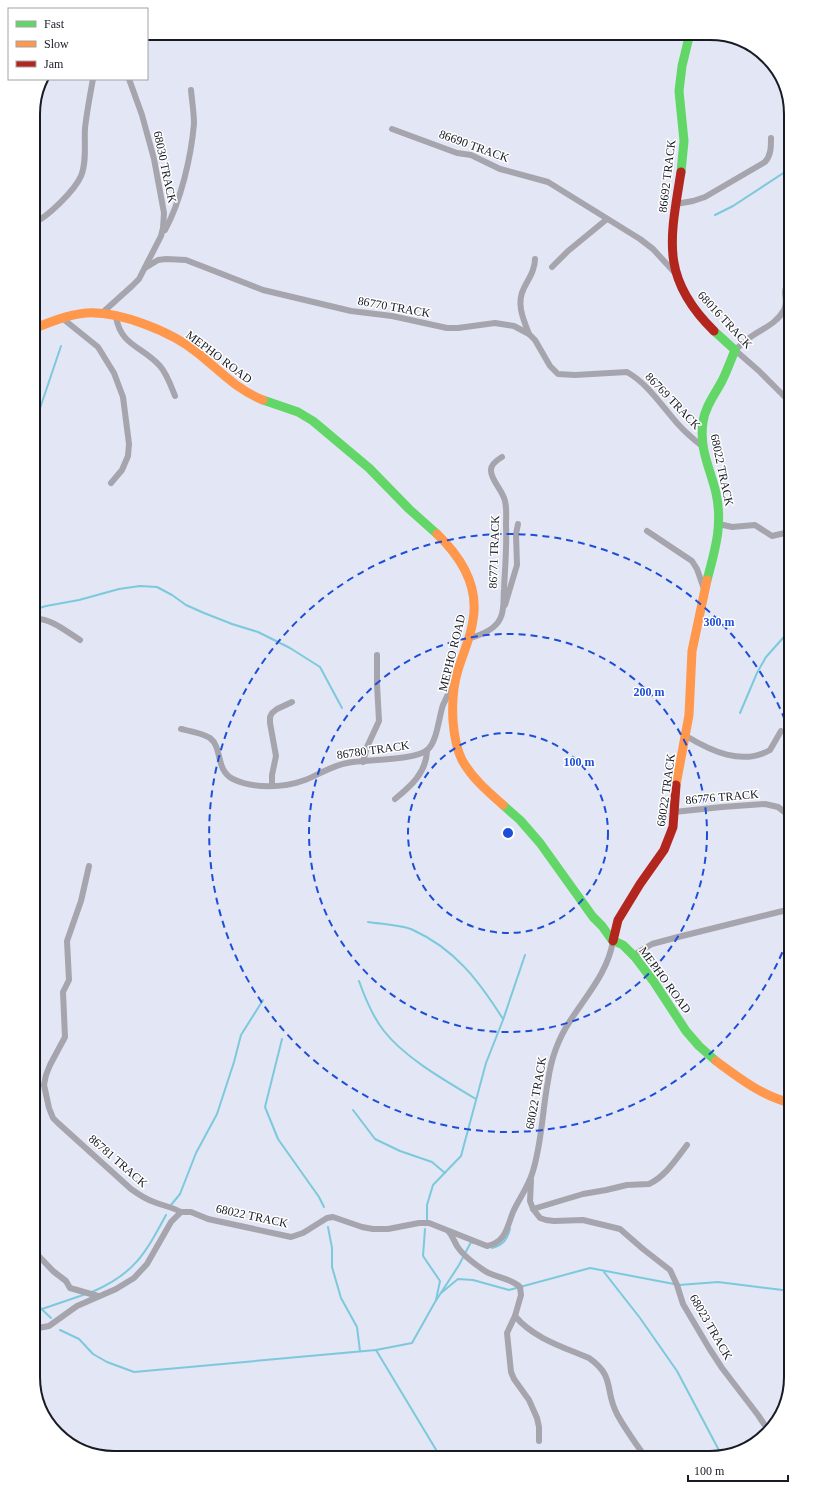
<svg xmlns="http://www.w3.org/2000/svg" width="824" height="1491" font-family="'Times New Roman',serif">
  <style>
    .lines { fill: none; stroke-linecap: round; stroke-linejoin: round }
    .stream { stroke: #7dc9dc; stroke-width: 2 }
    .street { stroke: #a6a5ad; stroke-width: 6 }
    .fast { stroke: #63d668; stroke-width: 9 }
    .slow { stroke: #ff974d; stroke-width: 9 }
    .jam { stroke: #b3261e; stroke-width: 9 }
    .ring { fill: none; stroke: #1d4ed8; stroke-width: 2; stroke-dasharray: 7 5 }
    .labels { text-anchor: middle; stroke-width: 3; stroke-linejoin: round; paint-order: stroke }
    .street-label { font-size: 12px; fill: #181a24; stroke: #fff }
    .rim { fill: none; stroke: #181a24; stroke-width: 2 }
    .centre { fill: #1d4ed8; stroke: #fff; stroke-width: 2 }
    .ring-label { font-size: 12px; text-anchor: middle; font-weight: bold; fill: #1d4ed8; stroke: #fff; stroke-width: 3; stroke-linejoin: round; paint-order: stroke }
  </style>
  <rect width="100%" height="100%" fill="#e2e6f5"/>
  <g class="lines">
    <g class="stream">
      <polyline points="715,215 733,206 791,168"/>
      <polyline points="33,429 61,346"/>
      <polyline points="33,610 46,606 79,600 119,589 140,586 157,587 172,595 186,605 204,613 232,624 258,632 290,648 320,667 342,708"/>
      <polyline points="740,713 757,673 766,657 791,629"/>
      <path d="M 368,922 C 380,924 402,925 413,930 C 455,949 479,981 503,1019"/>
      <path d="M 359,981 C 365,998 372,1016 384,1031 C 405,1058 446,1081 476,1099"/>
      <polyline points="282,1039 265,1107 278,1139 319,1197 324,1207"/>
      <polyline points="353,1110 375,1139 400,1151 432,1162 445,1173"/>
      <polyline points="171,1205 180,1194 196,1153 217,1114 234,1062 241,1035 263,1000"/>
      <polyline points="427,1220 427,1205 433,1185 461,1156 486,1063 503,1020 525,955"/>
      <polyline points="328,1227 332,1248 332,1267 341,1298 357,1327 360,1351"/>
      <polyline points="425,1229 423,1256 440,1281 436,1300"/>
      <path d="M 492,1248 C 503,1245 507,1240 510,1229"/>
      <polyline points="604,1272 640,1318 677,1371 722,1456"/>
      <polyline points="679,1285 718,1282 791,1291"/>
      <path d="M 92,1292 C 134,1274 145,1254 166,1215"/>
      <polyline points="441,1293 458,1279 473,1280 509,1290 590,1268 674,1284"/>
      <polyline points="33,1301 51,1318"/>
      <polyline points="42,1309 86,1294"/>
      <polyline points="60,1330 79,1339 93,1354 107,1362 134,1372 376,1350 441,1458"/>
      <polyline points="376,1350 412,1343 435,1302 459,1265 471,1242 473,1243"/>
    </g>
    <g class="street">
      <polyline points="392,129 457,153 471,155 500,169 548,182 640,239 653,249 675,273"/>
      <path d="M 676,204 L 693,201 L 705,197 L 765,162 C 771,155 771,148 771,138"/>
      <path d="M 33,223 C 47,218 75,190 81,176 C 87,162 84,143 85,128 C 87,111 90,95 93,79"/>
      <path d="M 165,230 C 181,201 191,157 194,124 C 194,113 192,101 191,90"/>
      <polyline points="552,267 568,251 607,219"/>
      <path d="M 145,268 L 158,260 L 166,259 L 186,260 L 263,290 L 351,311 L 392,316 L 447,328 L 458,328 L 495,323 L 514,326 L 529,334 L 535,340 L 550,366 L 558,374 L 575,375 L 627,372 C 648,384 661,405 677,423 C 685,432 693,439 702,446"/>
      <polyline points="102,313 132,286 139,279 161,236 163,228 164,213 154,159 142,115 129,79"/>
      <path d="M 116,317 C 121,346 142,346 160,366 C 167,374 171,386 175,396"/>
      <polyline points="62,318 98,347 114,373 123,397 129,444 128,456 122,470 111,483"/>
      <path d="M 529,334 C 523,319 516,303 524,288 C 529,278 535,270 535,259"/>
      <path d="M 791,403 L 759,371 L 735,350 C 741,345 746,340 752,336 C 764,328 777,323 784,310 C 790,298 779,292 791,281"/>
      <polyline points="719,524 732,527 755,525 772,536 785,533 791,529"/>
      <polyline points="647,531 692,561 697,569 704,589"/>
      <polyline points="505,605 517,565 516,534 518,524"/>
      <path d="M 33,619 C 50,617 67,632 80,640"/>
      <path d="M 470,638 C 481,635 495,629 500,619 C 505,610 503,599 504,589 C 505,568 507,547 506,525 C 506,517 507,509 505,501 C 503,491 491,480 491,471 C 490,465 497,460 502,457"/>
      <path d="M 181,729 C 190,731 202,733 210,738 C 223,748 215,770 233,779 C 253,789 284,788 305,780 C 320,774 331,766 347,763 C 365,759 414,761 427,750 C 437,743 439,716 443,705 C 446,698 449,692 453,686"/>
      <path d="M 686,736 C 711,751 742,766 770,750 L 781,731"/>
      <polyline points="363,762 367,747 379,721 377,684 377,655"/>
      <polyline points="272,785 272,775 276,756 270,723 270,717 272,713 277,709 292,702"/>
      <path d="M 395,799 C 411,786 426,773 427,751"/>
      <polyline points="674,812 722,807 765,804 778,807 791,817"/>
      <path d="M 89,866 L 81,901 L 67,941 L 69,980 L 63,992 L 65,1037 L 50,1065 L 46,1075 L 44,1085 L 49,1108 L 53,1118 L 58,1123 L 131,1189 C 138,1194 145,1199 154,1202 C 164,1206 172,1207 181,1212"/>
      <polyline points="632,956 652,944 678,937 791,909"/>
      <polyline points="531,1180 530,1201 533,1209 540,1218 546,1220 554,1221 583,1220 620,1229 643,1249 670,1270 677,1285 683,1304 709,1348 722,1368 758,1415 768,1430"/>
      <path d="M 533,1209 L 583,1194 L 606,1190 L 627,1185 L 649,1184 C 665,1177 677,1158 687,1145"/>
      <path d="M 449,1232 C 453,1237 454,1241 457,1246 C 463,1256 476,1265 485,1271 C 496,1278 511,1278 520,1287 L 521,1295 L 515,1316 C 533,1338 563,1347 589,1358 C 616,1377 604,1390 617,1414 C 625,1429 636,1444 646,1458"/>
      <polyline points="33,1250 53,1271 66,1281 70,1288 98,1296"/>
      <polyline points="515,1316 507,1333 511,1372 514,1379 529,1400 537,1418 539,1427 539,1441"/>
      <path d="M 33,1329 L 49,1326 L 77,1306 L 116,1289 L 134,1278 L 147,1264 L 171,1222 L 181,1212 L 191,1212 L 208,1219 L 291,1237 L 303,1233 L 327,1218 L 333,1217 L 362,1227 L 373,1229 L 388,1229 L 419,1223 L 429,1223 L 487,1246 C 506,1242 507,1227 513,1212 C 519,1199 528,1187 532,1174 C 542,1144 542,1112 548,1081 C 551,1059 558,1039 570,1021 C 586,996 608,972 613,941"/>
    </g>
    <g class="fast">
      <polyline points="681,172 684,141 679,91 682,66 690,33"/>
      <polyline points="263,400 298,412 313,421 369,468 409,509 437,534"/>
      <path d="M 707,580 C 715,550 723,525 716,493 C 710,468 699,449 703,422 C 705,407 715,394 722,381 C 727,371 731,360 735,350 L 714,331"/>
      <polyline points="503,805 520,820 540,843 593,917 602,926 612,940 623,945 635,957 654,982 686,1031 699,1046 716,1061"/>
    </g>
    <g class="slow">
      <path d="M 33,329 C 50,322 67,315 86,313 C 120,311 173,332 199,354 C 220,371 237,390 263,400"/>
      <path d="M 437,534 C 461,557 479,586 473,620 C 471,637 463,653 458,670 C 453,686 452,704 453,721 C 454,734 456,748 462,760 C 472,778 487,791 503,805"/>
      <polyline points="676,785 689,715 692,651 707,580"/>
      <path d="M 716,1061 C 739,1078 762,1096 791,1103"/>
    </g>
    <g class="jam">
      <path d="M 681,172 C 670,240 660,278 714,331"/>
      <polyline points="613,941 618,920 640,884 664,850 673,827 676,785"/>
    </g>
  </g>
  <g class="ring">
    <circle cx="508" cy="833" r="100"/>
    <circle cx="508" cy="833" r="199"/>
    <path d="M791 930A299 299 0 1 1 791 736"/>
  </g>
  <g class="labels">
    <g class="street-label">
      <text transform="translate(474 146) rotate(20)" y="4">86690 TRACK</text>
      <text transform="translate(165 167) rotate(78)" y="4">68030 TRACK</text>
      <text transform="translate(667 176) rotate(-83)" y="4">86692 TRACK</text>
      <text transform="translate(394 307) rotate(10)" y="4">86770 TRACK</text>
      <text transform="translate(725 320) rotate(47)" y="4">68016 TRACK</text>
      <text transform="translate(219 357) rotate(37)" y="4">MEPHO ROAD</text>
      <text transform="translate(673 401) rotate(46)" y="4">86769 TRACK</text>
      <text transform="translate(722 470) rotate(78)" y="4">68022 TRACK</text>
      <text transform="translate(494 552) rotate(-88)" y="4">86771 TRACK</text>
      <text transform="translate(452 653) rotate(-76)" y="4">MEPHO ROAD</text>
      <text transform="translate(373 750) rotate(-8)" y="4">86780 TRACK</text>
      <text transform="translate(666 790) rotate(-82)" y="4">68022 TRACK</text>
      <text transform="translate(722 797) rotate(-5)" y="4">86776 TRACK</text>
      <text transform="translate(665 980) rotate(54)" y="4">MEPHO ROAD</text>
      <text transform="translate(536 1093) rotate(-80)" y="4">68022 TRACK</text>
      <text transform="translate(118 1161) rotate(41)" y="4">86781 TRACK</text>
      <text transform="translate(252 1216) rotate(12)" y="4">68022 TRACK</text>
      <text transform="translate(711 1327) rotate(60)" y="4">68023 TRACK</text>
    </g>
  </g>
  <path d="M0 0H824V1491H0ZM114 40H710A74 74 0 0 1 784 114V1377A74 74 0 0 1 710 1451H114A74 74 0 0 1 40 1377V114A74 74 0 0 1 114 40Z" fill="#fff" fill-rule="evenodd"/>
  <path class="rim" d="M114 40H710A74 74 0 0 1 784 114V1377A74 74 0 0 1 710 1451H114A74 74 0 0 1 40 1377V114A74 74 0 0 1 114 40Z"/>
  <circle cx="508" cy="833" r="6" class="centre"/>
  <g class="ring-label">
    <text x="719" y="626">300 m</text>
    <text x="649" y="696">200 m</text>
    <text x="579" y="766">100 m</text>
  </g>
  <rect x="8" y="8" width="140" height="72" fill="#ffffff" stroke="#a3a3a7"/>
  <rect x="16" y="21" width="20" height="6" fill="#63d668" stroke="#a3a3a7"/>
  <text x="44" y="28" font-size="12" fill="#181a24">Fast</text>
  <rect x="16" y="41" width="20" height="6" fill="#ff974d" stroke="#a3a3a7"/>
  <text x="44" y="48" font-size="12" fill="#181a24">Slow</text>
  <rect x="16" y="61" width="20" height="6" fill="#b3261e" stroke="#a3a3a7"/>
  <text x="44" y="68" font-size="12" fill="#181a24">Jam</text>
  <path d="M688 1475v6h100v-6" fill="none" stroke="#181a24" stroke-width="2"/>
  <text x="694" y="1475" font-size="12" fill="#181a24" stroke="#ffffff" stroke-width="3" paint-order="stroke">100 m</text>
</svg>
